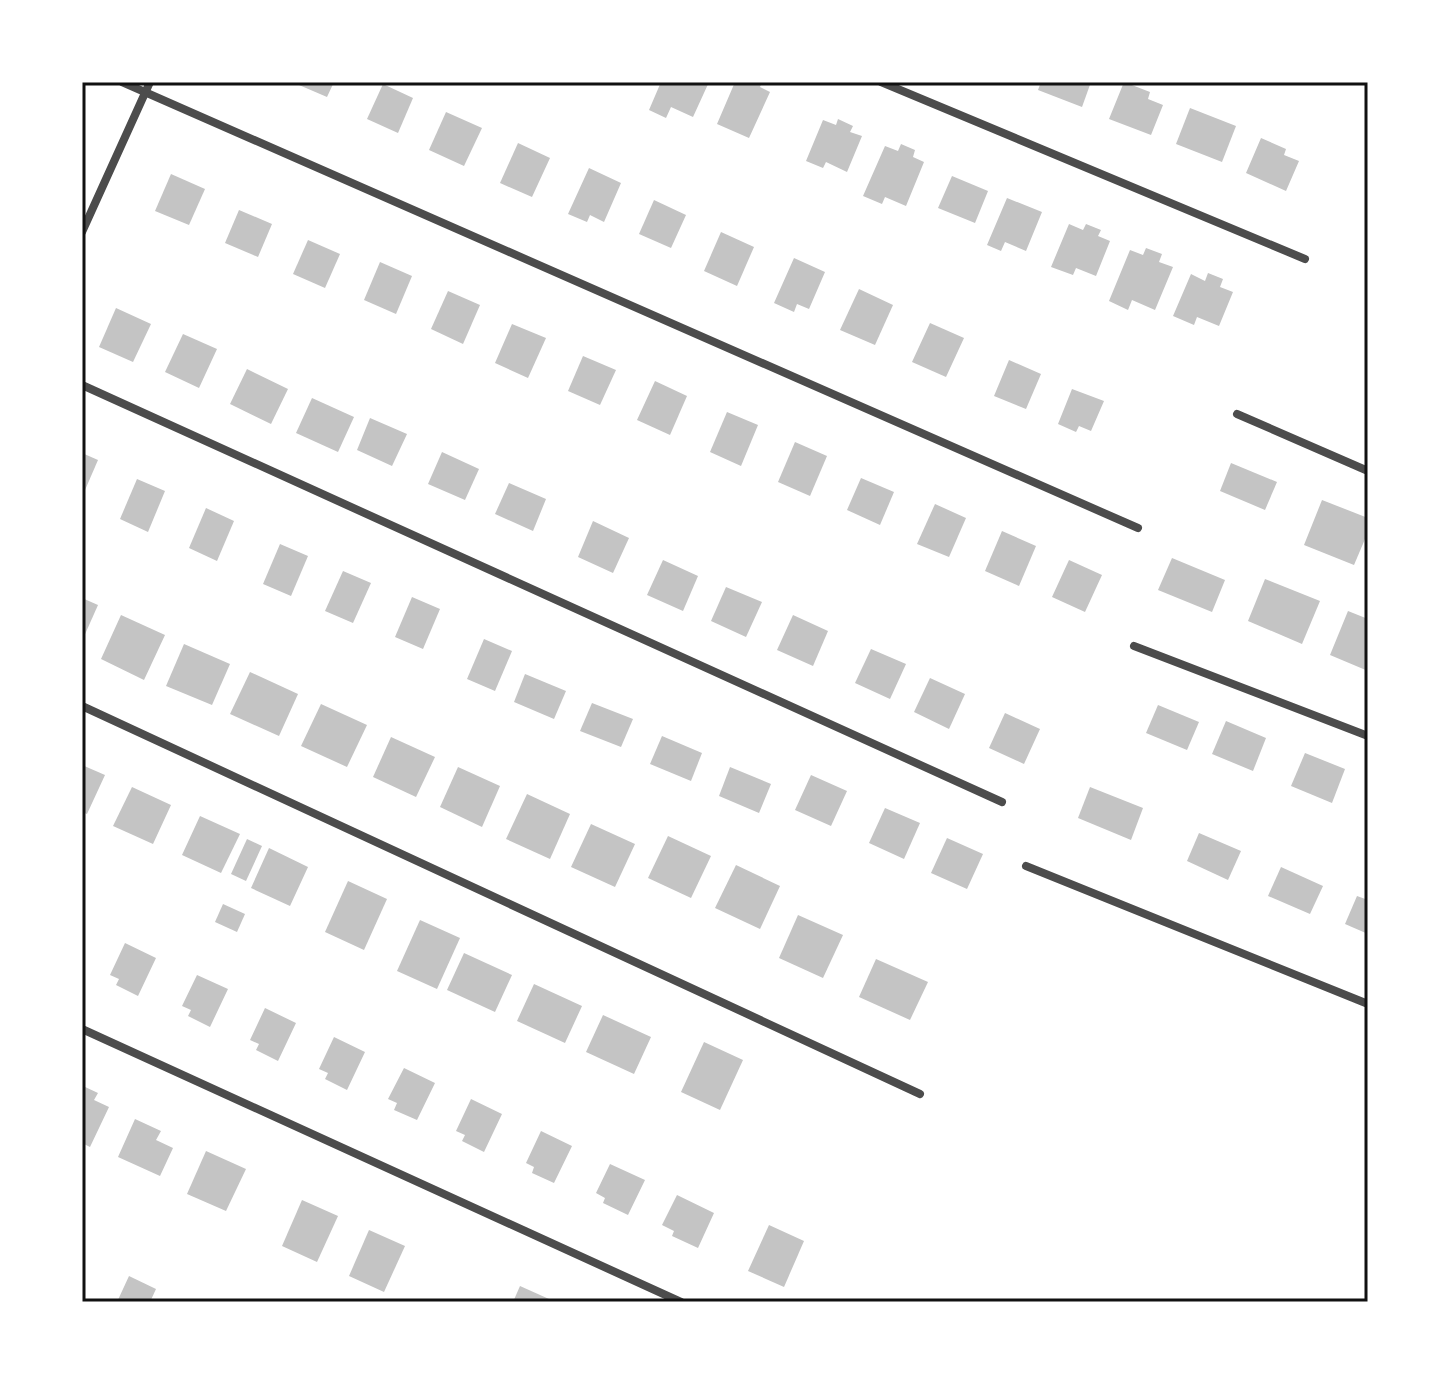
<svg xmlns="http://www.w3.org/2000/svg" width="1450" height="1384" font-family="'PT Serif',serif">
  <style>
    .building { fill: #c4c4c4 }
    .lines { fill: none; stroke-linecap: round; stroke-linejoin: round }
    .minor { stroke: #4c4c4c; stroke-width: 8 }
    .neatline { fill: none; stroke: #111; stroke-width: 3 }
  </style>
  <rect width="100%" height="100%" fill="#fff"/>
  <g class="building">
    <polygon points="292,82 334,82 327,97"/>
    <polygon points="661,82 709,82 693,117 671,107 666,118 649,110"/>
    <polygon points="735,82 762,82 760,87 770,92 749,138 717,124"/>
    <polygon points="1041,82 1091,82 1082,107 1038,90"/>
    <polygon points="1124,82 1150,92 1148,99 1163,105 1151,135 1109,119"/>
    <polygon points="383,84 413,98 398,133 367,119"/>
    <polygon points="1190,108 1236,126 1222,162 1176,144"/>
    <polygon points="446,112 482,128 464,166 429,150"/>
    <polygon points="838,119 853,126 850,132 862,136 847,172 826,162 823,168 806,161 823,120 836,125"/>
    <polygon points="1261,138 1286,149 1284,155 1299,161 1286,191 1246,173"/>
    <polygon points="518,143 550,158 532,197 500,183"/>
    <polygon points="901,144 915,150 913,157 924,162 906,206 885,197 882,204 863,196 885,146 898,151"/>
    <polygon points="589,168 621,183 604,222 590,215 587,222 568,214"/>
    <polygon points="171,174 205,189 189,225 155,211"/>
    <polygon points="952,176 988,191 975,223 938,208"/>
    <polygon points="1007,198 1042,212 1026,251 1005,242 1001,251 987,245"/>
    <polygon points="654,200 686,215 671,248 639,234"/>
    <polygon points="239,210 272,224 258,257 225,243"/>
    <polygon points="1069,224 1083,230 1086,224 1101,230 1098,236 1110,241 1096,276 1076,268 1073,275 1051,267"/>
    <polygon points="721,232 754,247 737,286 704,271"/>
    <polygon points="308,240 340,254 325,288 293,274"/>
    <polygon points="1146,248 1162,254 1159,262 1173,267 1155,310 1132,300 1128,310 1109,301 1130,250 1143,255"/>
    <polygon points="794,258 825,272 809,309 797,304 794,312 774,303"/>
    <polygon points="380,262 412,276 396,314 364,300"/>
    <polygon points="1208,273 1223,279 1220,287 1233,292 1219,326 1197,317 1194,325 1173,316 1191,274 1205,281"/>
    <polygon points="859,289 893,305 875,345 840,330"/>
    <polygon points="448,291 480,305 463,344 431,329"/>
    <polygon points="116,308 151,324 133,362 99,347"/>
    <polygon points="930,323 964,338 946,377 912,362"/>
    <polygon points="512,324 546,338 528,378 495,363"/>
    <polygon points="183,334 217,349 199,388 165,372"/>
    <polygon points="583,356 616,370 600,405 568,391"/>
    <polygon points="1009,360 1041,374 1026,409 994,396"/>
    <polygon points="247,369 288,389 271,424 230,404"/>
    <polygon points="655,381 687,396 670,435 637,420"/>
    <polygon points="1072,389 1104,401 1091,431 1079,426 1076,432 1058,424"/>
    <polygon points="312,398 354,417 338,452 296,433"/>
    <polygon points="727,412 758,425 741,466 710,452"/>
    <polygon points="370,418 407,434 392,466 357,450"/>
    <polygon points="795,442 827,456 810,496 778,482"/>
    <polygon points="442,452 479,469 465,500 428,484"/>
    <polygon points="82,453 98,460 82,497"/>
    <polygon points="1231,463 1277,482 1265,510 1220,491"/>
    <polygon points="861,478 894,492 880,525 847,510"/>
    <polygon points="137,479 165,491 148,532 120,519"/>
    <polygon points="509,483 546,499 533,531 495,514"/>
    <polygon points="1322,500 1368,518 1368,532 1354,565 1304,545"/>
    <polygon points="935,504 966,518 949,557 917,544"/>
    <polygon points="206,508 234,521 217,561 189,548"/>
    <polygon points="593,521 629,538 613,573 578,557"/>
    <polygon points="1002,531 1036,546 1019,586 985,571"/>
    <polygon points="280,544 308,556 291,596 263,584"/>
    <polygon points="1172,558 1225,580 1212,612 1158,590"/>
    <polygon points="663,560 698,576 683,611 647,595"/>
    <polygon points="1069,560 1102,575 1085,612 1052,597"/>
    <polygon points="343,571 371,583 353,623 325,611"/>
    <polygon points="1265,579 1320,601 1302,644 1248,621"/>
    <polygon points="726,587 762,602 746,637 711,621"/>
    <polygon points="412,597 440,609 423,649 395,637"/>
    <polygon points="82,598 98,605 82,641"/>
    <polygon points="1348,611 1368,619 1368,671 1330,655"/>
    <polygon points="121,615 165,635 144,680 101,659"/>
    <polygon points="793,615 828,631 813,666 777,650"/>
    <polygon points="484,639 512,651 495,691 467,679"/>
    <polygon points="184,644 230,664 212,705 166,686"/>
    <polygon points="871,649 906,664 890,699 855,683"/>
    <polygon points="250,672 298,694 279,736 230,714"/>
    <polygon points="525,674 566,691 554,719 514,702"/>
    <polygon points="930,678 965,694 949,729 914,712"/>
    <polygon points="592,703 633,719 621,747 580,731"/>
    <polygon points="321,704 367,725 347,767 301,746"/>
    <polygon points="1158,705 1199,722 1187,750 1146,733"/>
    <polygon points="1005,713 1040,729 1024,764 989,748"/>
    <polygon points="1226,721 1266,738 1253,771 1212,754"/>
    <polygon points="662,736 702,753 691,781 650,764"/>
    <polygon points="391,737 435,757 416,797 373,777"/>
    <polygon points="1305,753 1345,769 1332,803 1291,786"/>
    <polygon points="82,765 105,775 87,814 82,812"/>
    <polygon points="458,767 500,786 482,827 440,807"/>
    <polygon points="730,767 771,784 759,813 719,796"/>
    <polygon points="811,775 847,791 831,826 795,810"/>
    <polygon points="132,787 171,805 153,844 113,826"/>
    <polygon points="1090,787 1143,808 1131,840 1078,818"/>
    <polygon points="527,794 570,814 550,859 506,839"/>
    <polygon points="885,808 920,823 904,859 869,843"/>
    <polygon points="200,816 240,834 221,873 182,855"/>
    <polygon points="591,824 635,844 615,887 571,867"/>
    <polygon points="1199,833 1241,851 1228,880 1187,861"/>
    <polygon points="668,836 711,856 691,898 648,878"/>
    <polygon points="947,838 983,854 967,889 931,873"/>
    <polygon points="247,839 262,846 246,881 231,874"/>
    <polygon points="269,848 308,867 290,906 251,888"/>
    <polygon points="736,865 780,886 760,929 715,908"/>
    <polygon points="1281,867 1323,886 1310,914 1268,896"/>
    <polygon points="348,881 387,899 364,950 325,932"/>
    <polygon points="1357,896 1368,900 1368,934 1345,924"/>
    <polygon points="223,904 245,914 237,932 215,922"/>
    <polygon points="798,915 843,935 823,978 779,958"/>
    <polygon points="420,920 460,938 437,989 397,971"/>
    <polygon points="125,943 156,958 138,996 116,985 119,979 110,975"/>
    <polygon points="464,953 512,975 495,1012 447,990"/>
    <polygon points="876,959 928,982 910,1020 859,997"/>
    <polygon points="197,975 228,989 210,1027 188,1016 191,1010 182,1006"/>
    <polygon points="534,984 582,1006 565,1043 517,1021"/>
    <polygon points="265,1008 296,1023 278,1061 256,1050 259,1044 250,1040"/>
    <polygon points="603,1015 651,1037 634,1074 586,1052"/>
    <polygon points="334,1037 365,1052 347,1090 325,1079 328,1073 319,1069"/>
    <polygon points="704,1042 743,1060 720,1110 681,1092"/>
    <polygon points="404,1068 435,1083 417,1120 394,1110 397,1103 388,1099"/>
    <polygon points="83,1086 98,1093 94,1100 109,1107 90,1147 82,1143"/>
    <polygon points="471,1099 502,1114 484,1152 462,1141 465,1135 456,1131"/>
    <polygon points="135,1119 161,1131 156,1140 173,1148 160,1176 118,1157"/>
    <polygon points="541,1131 572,1146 554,1183 532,1173 534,1167 526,1163"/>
    <polygon points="206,1151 246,1169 226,1211 187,1194"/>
    <polygon points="610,1164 645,1180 628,1215 603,1203 605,1198 596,1193"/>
    <polygon points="677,1195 714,1213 698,1248 672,1236 674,1231 662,1225"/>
    <polygon points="302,1200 338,1216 317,1262 282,1246"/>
    <polygon points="769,1225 804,1241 784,1287 748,1271"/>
    <polygon points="369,1230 405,1246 384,1292 349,1276"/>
    <polygon points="129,1276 156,1289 150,1302 117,1302"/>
    <polygon points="520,1286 549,1299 548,1302 513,1302"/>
  </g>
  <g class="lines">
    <g class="minor">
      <polyline points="122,82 1138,528"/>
      <polyline points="881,82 1305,259"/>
      <polyline points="82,232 150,82"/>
      <polyline points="82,385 1002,802"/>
      <polyline points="1237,414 1368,471"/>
      <polyline points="1134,646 1368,736"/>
      <polyline points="82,706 920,1094"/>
      <polyline points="1026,866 1368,1004"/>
      <polyline points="82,1029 681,1302"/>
    </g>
  </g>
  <rect width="1450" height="1384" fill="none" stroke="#ffffff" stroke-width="168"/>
  <rect x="84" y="84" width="1282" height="1216" class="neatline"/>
</svg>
